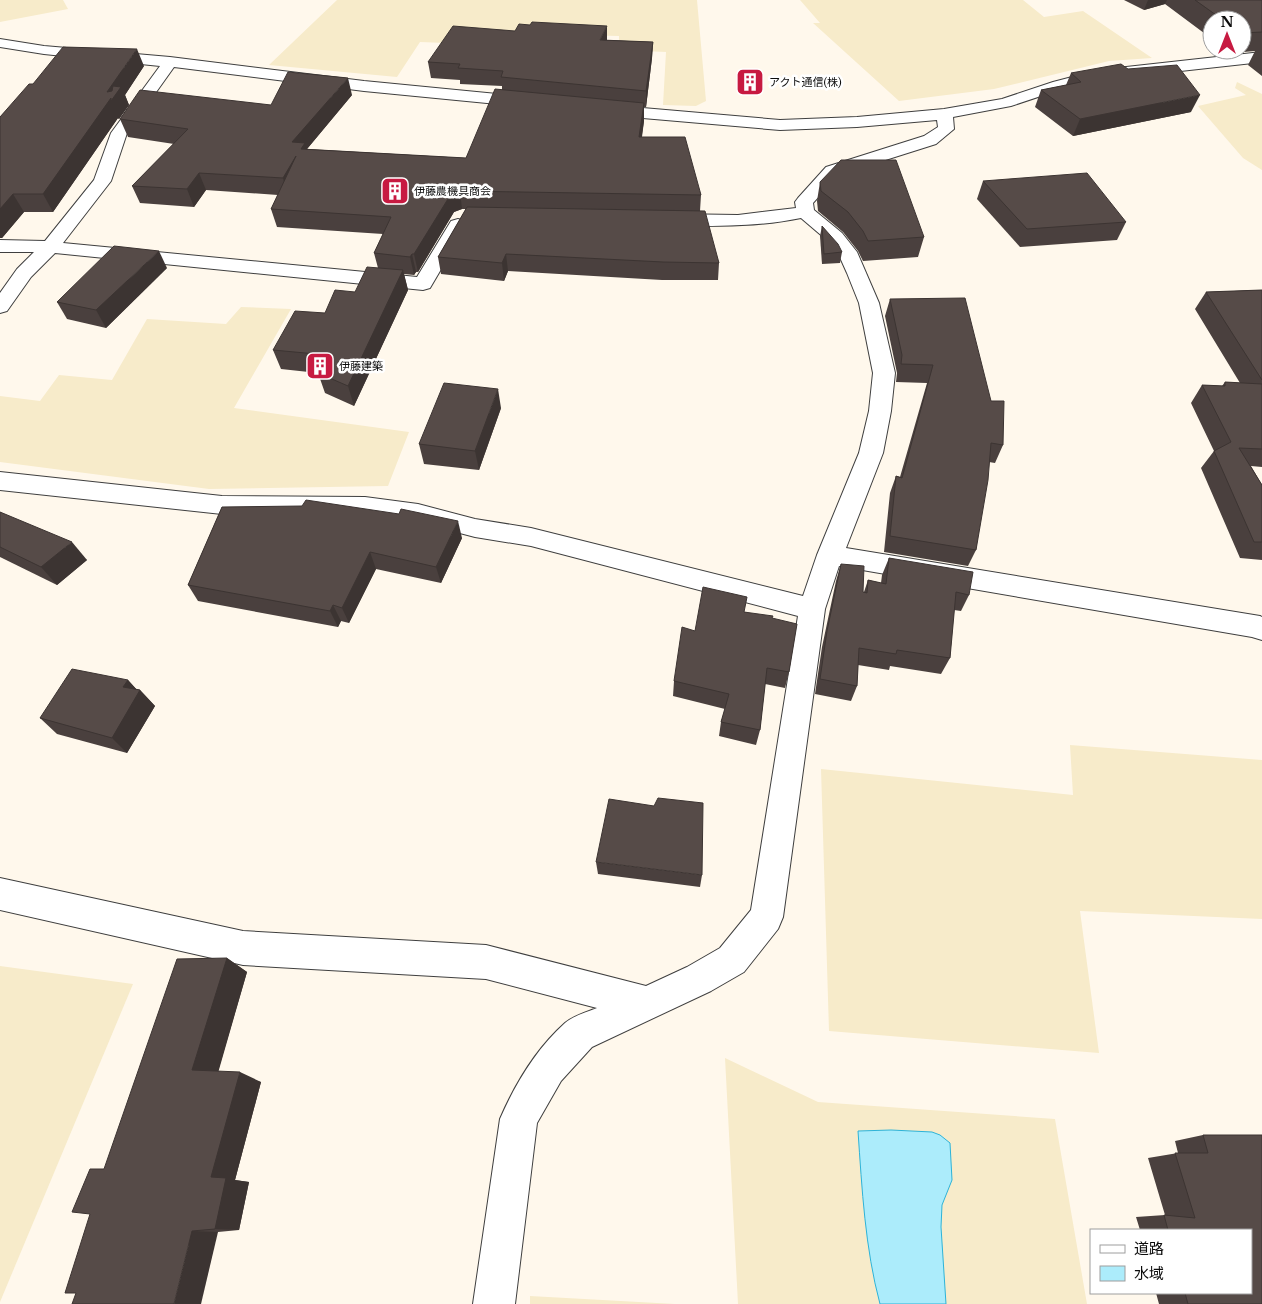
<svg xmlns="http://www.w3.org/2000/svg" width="1262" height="1304" font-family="'Libre Baskerville','Noto Sans JP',serif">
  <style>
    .farmland { fill: #f7ebca }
    .water { fill: #acecfb; stroke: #2db3d8 }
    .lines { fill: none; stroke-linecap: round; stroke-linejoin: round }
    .minor-casing { stroke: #3f3f3f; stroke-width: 2 }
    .minor { fill: #fff; fill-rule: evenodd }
    .wall { fill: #4a403e }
    .shaded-wall { fill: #3c3432 }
    .building { fill: #564b48; stroke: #3c3432 }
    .labels { text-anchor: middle; stroke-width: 5; stroke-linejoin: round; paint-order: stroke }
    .far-poi-label { font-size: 11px; fill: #0c0c0c; stroke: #fff; text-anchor: start }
  </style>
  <rect width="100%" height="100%" fill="#fff8ec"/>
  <g class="farmland">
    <polygon points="0,0 63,0 68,9 0,22"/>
    <polygon points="337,0 697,0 706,101 696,106 663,105 666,52 619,50 619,36 456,32 446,43 420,42 397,77 269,65"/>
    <polygon points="800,0 1023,0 1044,17 1083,11 1152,58 1109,61 994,89 899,101 813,23 820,23"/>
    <polygon points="1237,82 1262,94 1262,170 1243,158 1198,106 1246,95 1235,88"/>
    <polygon points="241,307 291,309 234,408 409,432 388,486 209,489 0,462 0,396 40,401 59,375 112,380 147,319 226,324"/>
    <polygon points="1070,745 1262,760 1262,919 1080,911 1099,1053 829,1031 821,769 1073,795"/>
    <polygon points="0,966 133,984 0,1302"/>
    <polygon points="725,1058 818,1102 1055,1119 1087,1304 738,1304"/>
    <polygon points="530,1296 675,1304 530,1304"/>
  </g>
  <path class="water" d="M 891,1130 L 932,1132 L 940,1135 L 950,1143 L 952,1180 L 942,1205 L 941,1227 L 946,1304 L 880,1304 C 865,1248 862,1189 858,1131 Z"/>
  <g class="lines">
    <defs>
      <g id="minor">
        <polygon points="0,39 44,46 170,57 364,81 528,97 534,99 536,102 534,105 528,107 364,91 174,67 127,133 111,181 63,243 417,277 451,221 458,219 465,221 467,225 430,288 423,290 55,253 31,277 7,311 0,313 0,293 17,269 34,252 0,252 0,240 45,241 94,180 111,133 160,66 44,54 0,47"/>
        <path d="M 1262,52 L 1262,62 L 1099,80 L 1065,88 L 1011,106 L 953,117 L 954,129 L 936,144 L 838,175 L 813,203 L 814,210 L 842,233 L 857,252 L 879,303 L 895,373 L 891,411 L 883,453 L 846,548 L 1260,616 L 1262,617 L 1262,640 L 1252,637 L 839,566 L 825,609 L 783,917 L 778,929 L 744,972 L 711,991 L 592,1047 L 561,1081 L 537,1123 L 515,1304 L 473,1304 L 500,1119 C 515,1084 537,1048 565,1023 C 573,1016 587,1012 597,1008 L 486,979 L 243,965 L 0,910 L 0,878 L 243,931 L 486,945 L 646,986 L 687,967 L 720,948 L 751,910 L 798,616 L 531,546 L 475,537 L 418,522 L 365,515 L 222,514 L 0,490 L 0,472 L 222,496 L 365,497 L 418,504 L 475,519 L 531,528 L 803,596 L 817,555 L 859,453 L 869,411 L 873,373 L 859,303 L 847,273 L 838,253 L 828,241 L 801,218 C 758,227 715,226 671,226 L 664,224 L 662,220 L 664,216 L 671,214 L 738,215 L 796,208 L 795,202 L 798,198 L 826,167 L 924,136 L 938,127 L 937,120 L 857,127 L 780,130 L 608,115 L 602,113 L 600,110 L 602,107 L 608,105 L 780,120 L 857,117 L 944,109 L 1002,99 L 1053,82 L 1099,70 Z"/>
      </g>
    </defs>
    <use href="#minor" class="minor-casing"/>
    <use href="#minor" class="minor"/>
  </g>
  <g class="wall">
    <polygon points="1124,0 1262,0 1262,76 1248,65 1255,51 1232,53 1227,50 1242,50 1242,20 1212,20 1212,39 1165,4 1144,10"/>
    <polygon points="607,40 653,42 652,58 646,107 644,107 644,121 642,137 701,195 700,211 719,263 718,280 662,280 508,271 504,281 441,274 438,257 466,209 462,209 454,212 418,272 416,272 414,275 404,274 408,290 354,406 325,393 318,373 281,369 273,350 355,292 378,268 374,253 383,234 277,227 271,209 278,195 206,190 194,207 140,203 132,186 174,144 128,137 120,119 271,105 352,95 307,149 466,158 502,90 502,86 460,84 460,80 431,78 428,62"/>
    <polygon points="144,66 125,95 129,105 119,119 118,118 53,212 24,212 2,238 0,238 0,117 33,84"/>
    <polygon points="1071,73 1191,112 1073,136 1035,107 1041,90 1066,85"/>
    <polygon points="983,181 1126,222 1117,240 1020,247 977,199"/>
    <polygon points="820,182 924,237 918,257 863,261 858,251 843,232 818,211 817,201"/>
    <polygon points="822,226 842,252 840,263 822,264 820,236"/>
    <polygon points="167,268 106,328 67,319 57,302"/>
    <polygon points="1262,290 1262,467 1251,466 1262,485 1262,560 1240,558 1201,468 1214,451 1191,403 1202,385 1222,386 1225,382 1240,383 1195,309 1206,292"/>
    <polygon points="890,299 991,401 1003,445 995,463 989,462 976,550 968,566 884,552 890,493 896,476 900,477 927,383 896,382 897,373 885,316"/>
    <polygon points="501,408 479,470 424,464 419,444"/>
    <polygon points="222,507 462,538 441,583 376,569 349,623 341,621 338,627 198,601 188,585"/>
    <polygon points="0,512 87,560 57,585 0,557"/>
    <polygon points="889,558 969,595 961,611 954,610 950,658 941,674 890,666 889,670 858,665 857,686 851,701 815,694 822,647 836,581 841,564 863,592 864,592 868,580 881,583 882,575"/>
    <polygon points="744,612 772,618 789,672 785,688 765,684 760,730 756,745 719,736 721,722 725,709 673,696 674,681 695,631"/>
    <polygon points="128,680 136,689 140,690 155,706 127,753 57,734 40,718"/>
    <polygon points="596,862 702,875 700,887 598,874"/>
    <polygon points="227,958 247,972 218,1071 261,1082 235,1180 249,1182 239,1230 218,1232 76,1293"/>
    <polygon points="1203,1135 1262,1135 1262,1304 1159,1304 1156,1293 1251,1293 1251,1230 1140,1230 1136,1217 1165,1215 1148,1158 1178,1153 1175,1141"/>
  </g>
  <g class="shaded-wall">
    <polygon points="1148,0 1167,0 1165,4 1144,10"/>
    <polygon points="607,26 607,42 600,40"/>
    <polygon points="653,42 652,58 646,107 646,91"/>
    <polygon points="137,49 144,66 125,95 129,105 119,119 118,118 53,212 43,194 107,92"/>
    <polygon points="348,78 352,95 307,149 310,160 292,142"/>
    <polygon points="1200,95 1191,112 1073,136 1080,119"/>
    <polygon points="644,103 644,121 639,154 639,137"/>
    <polygon points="296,156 288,196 283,178"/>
    <polygon points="199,173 206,190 194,207 187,189"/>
    <polygon points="460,191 462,209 454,212 418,272 414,254 451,194"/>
    <polygon points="13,194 24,212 2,238 0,238 0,209"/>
    <polygon points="159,251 167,268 106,328 96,310"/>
    <polygon points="412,254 416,272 414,275 410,257"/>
    <polygon points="506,254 508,271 504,281 502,263"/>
    <polygon points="403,270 408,290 354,406 348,386"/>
    <polygon points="498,389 501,408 479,470 475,451"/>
    <polygon points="458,521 462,538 441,583 436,567"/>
    <polygon points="72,542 87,560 57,585 41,567"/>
    <polygon points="370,552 376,569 349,623 342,608"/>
    <polygon points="333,605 341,621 338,627 330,611"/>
    <polygon points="128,680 139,692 140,690 155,706 127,753 112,738 123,687"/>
    <polygon points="227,958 247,972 216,1080 192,1070"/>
    <polygon points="240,1072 261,1082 235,1180 249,1182 239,1230 215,1229 211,1177"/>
    <polygon points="192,1231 218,1232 201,1304 174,1304"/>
  </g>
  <g class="building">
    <polygon points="1195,0 1262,0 1262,32 1242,33 1242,20 1223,20"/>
    <polygon points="532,22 607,26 600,40 653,42 646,91 501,77 503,71 458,68 460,64 428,62 453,26 515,31 519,24 530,25"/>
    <polygon points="63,47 137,49 107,92 112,91 113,86 121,87 111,101 111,98 43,194 13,194 0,209 0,117 29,84 33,84"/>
    <polygon points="1121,64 1128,69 1177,65 1200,95 1080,119 1041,90 1081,82 1071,73"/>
    <polygon points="288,72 348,78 292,142 305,143 301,149 466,158 495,89 644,103 639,137 685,137 701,195 460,191 451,194 414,254 412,254 410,257 374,253 391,217 271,209 296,156 283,178 199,173 187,189 132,186 188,129 120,119 140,90 271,105"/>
    <polygon points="841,160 896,160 924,237 868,241 863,231 848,212 821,191 820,182"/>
    <polygon points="1087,173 1126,222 1027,229 983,181"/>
    <polygon points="467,207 705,211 719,263 663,262 506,254 502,263 438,257"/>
    <polygon points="822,226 838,244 842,252 824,254"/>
    <polygon points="114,246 159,251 96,310 57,302"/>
    <polygon points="367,267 403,270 348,386 318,373 327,355 273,350 295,311 325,313 335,290 355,292"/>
    <polygon points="1262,290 1262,380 1206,292"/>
    <polygon points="965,298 991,401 1004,401 1003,445 991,443 988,480 976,550 890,536 896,476 902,478 933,365 901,364 902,355 890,299"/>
    <polygon points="1225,382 1262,384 1262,449 1239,448 1262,485 1262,542 1254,542 1214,451 1231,442 1202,385 1225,386"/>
    <polygon points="444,383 498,389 475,451 419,444"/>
    <polygon points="306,500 399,514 401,509 458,521 436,567 370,552 342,608 333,605 330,611 188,585 222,507 302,506"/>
    <polygon points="0,512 72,542 41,567 0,547"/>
    <polygon points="889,558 973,572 969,595 956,592 950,658 897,650 896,654 859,648 857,686 820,679 827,631 841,564 864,566 863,592 867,593 868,580 886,584"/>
    <polygon points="703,587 747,597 744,612 773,616 772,618 797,624 789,672 767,668 760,730 721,722 729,694 674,681 682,627 695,631"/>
    <polygon points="72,669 128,680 123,687 140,690 112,738 40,718"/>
    <polygon points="658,798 703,803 702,875 596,862 609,799 654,806"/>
    <polygon points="227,958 192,1070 240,1072 211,1177 226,1178 215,1229 192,1231 174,1304 72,1304 76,1293 65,1293 90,1214 72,1212 90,1169 104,1169 177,959"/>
    <polygon points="1203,1135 1262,1135 1262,1304 1188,1304 1185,1293 1251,1293 1251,1230 1168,1230 1164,1215 1195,1218 1175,1153 1208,1153"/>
  </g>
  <defs>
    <symbol id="building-square" viewBox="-11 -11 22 22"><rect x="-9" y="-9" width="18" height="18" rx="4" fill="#c71a41" stroke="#fff"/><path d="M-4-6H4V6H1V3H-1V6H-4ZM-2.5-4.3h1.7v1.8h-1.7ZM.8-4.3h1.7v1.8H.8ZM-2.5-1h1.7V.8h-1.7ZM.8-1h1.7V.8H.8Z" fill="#fff"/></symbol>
  </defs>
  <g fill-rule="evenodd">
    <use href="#building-square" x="734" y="66" width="32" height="32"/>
    <use href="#building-square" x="379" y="175" width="32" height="32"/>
    <use href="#building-square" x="304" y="350" width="32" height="32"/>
  </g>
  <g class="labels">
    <g class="far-poi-label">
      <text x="769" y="86">アクト通信(株)</text>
      <text x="414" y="195">伊藤農機具商会</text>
      <text x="339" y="370">伊藤建築</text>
    </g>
  </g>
  <rect x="1090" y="1229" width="162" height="65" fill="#ffffff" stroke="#9e9e9e"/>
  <rect x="1100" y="1245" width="25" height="8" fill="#ffffff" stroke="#9e9e9e"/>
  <text x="1134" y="1254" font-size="15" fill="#0c0c0c">道路</text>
  <rect x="1100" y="1266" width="25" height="15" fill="#acecfb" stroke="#9e9e9e"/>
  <text x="1134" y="1279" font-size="15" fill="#0c0c0c">水域</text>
  <g transform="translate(1227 35)"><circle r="24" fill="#ffffff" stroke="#9e9e9e"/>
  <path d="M0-4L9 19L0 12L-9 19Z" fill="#c71a41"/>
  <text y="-8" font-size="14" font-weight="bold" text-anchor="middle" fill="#0c0c0c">N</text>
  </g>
</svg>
